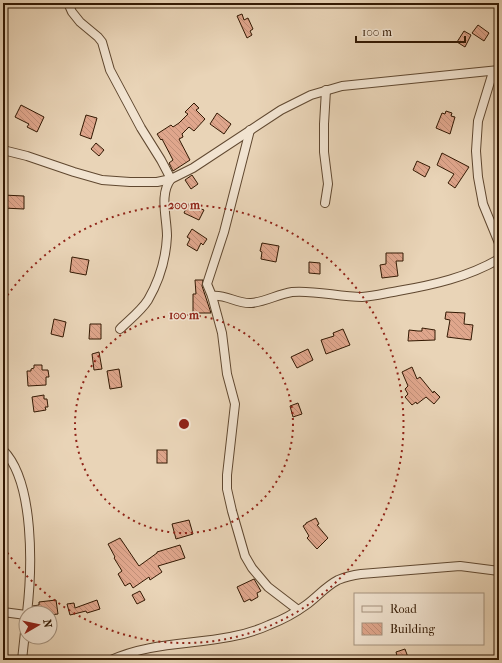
<svg xmlns="http://www.w3.org/2000/svg" width="502" height="663" font-family="'IM FELL French Canon',serif">
  <style>
    .building { fill: url(#building-back-hatch); stroke: #331903 }
    .lines { fill: none; stroke-linecap: round; stroke-linejoin: round }
    .minor-casing { stroke: #604830; stroke-width: 10 }
    .minor { stroke: #f1e3d0; stroke-width: 8 }
    .ring { fill: none; stroke: #8f2418; stroke-width: 2; stroke-dasharray: 2 4 }
    .centre { fill: #8f2418; stroke: #f1e3d0; stroke-width: 2 }
    .ring-label { font-size: 12px; text-anchor: middle; font-weight: bold; fill: #8f2418; stroke: #f1e3d0; stroke-width: 3; stroke-linejoin: round; paint-order: stroke }
  </style>
  <defs>
    <pattern id="building-back-hatch" width="6" height="6" patternUnits="userSpaceOnUse"><rect width="6" height="6" fill="#dfa68c"/><path d="M-1 5l2 2M0 0l6 6M5-1l2 2" fill="none" stroke="#c08e77"/></pattern>
  </defs>
  <rect width="100%" height="100%" fill="#e9d4b7"/>
  <filter id="stains"><feTurbulence type="fractalNoise" baseFrequency=".005" numOctaves="4"/><feColorMatrix values="0 0 0 0 .2 0 0 0 0 .09 0 0 0 0 .02 0 0 0 .5 -.17"/></filter>
  <radialGradient id="worn" r=".72"><stop offset=".6" stop-color="#630" stop-opacity="0"/><stop offset="1" stop-color="#630" stop-opacity=".3"/></radialGradient>
  <g class="building">
    <polygon points="242,14 244,20 248,18 253,29 250,31 252,35 247,38 237,16"/>
    <polygon points="478,25 489,33 484,41 472,33"/>
    <polygon points="464,31 471,35 465,47 457,42"/>
    <polygon points="194,103 199,108 196,110 205,119 194,131 189,127 182,134 183,137 179,139 190,160 173,171 169,163 173,160 162,139 161,140 157,134 171,125 173,127 179,123 188,114 185,112"/>
    <polygon points="21,105 44,117 37,132 27,127 29,124 15,117"/>
    <polygon points="446,111 452,113 451,116 455,117 450,134 436,128 442,113 445,114"/>
    <polygon points="217,113 231,124 224,134 210,124"/>
    <polygon points="86,115 97,118 91,139 80,135"/>
    <polygon points="96,143 104,150 99,156 91,149"/>
    <polygon points="442,153 469,167 455,188 448,183 454,174 437,165"/>
    <polygon points="417,161 430,167 425,177 413,170"/>
    <polygon points="192,175 198,184 191,189 185,180"/>
    <polygon points="3,195 24,196 24,209 3,208"/>
    <polygon points="188,204 204,210 199,220 184,213"/>
    <polygon points="192,229 207,239 203,245 201,243 197,251 187,245 190,239 187,237"/>
    <polygon points="262,243 279,246 276,262 261,259 262,252 260,251"/>
    <polygon points="386,253 403,253 403,261 396,261 398,276 382,278 380,265 386,264"/>
    <polygon points="72,257 89,260 86,275 70,272"/>
    <polygon points="309,262 320,263 320,274 309,273"/>
    <polygon points="195,280 203,280 202,286 211,313 193,313 193,294 196,294"/>
    <polygon points="446,312 465,313 464,324 473,325 471,340 447,337 450,320 445,319"/>
    <polygon points="54,319 66,322 63,337 51,334"/>
    <polygon points="90,324 101,324 101,339 89,339"/>
    <polygon points="422,328 435,330 435,340 408,341 409,330 418,331 422,331"/>
    <polygon points="343,329 350,345 326,354 321,340 334,336 333,333"/>
    <polygon points="308,349 313,360 297,368 291,357"/>
    <polygon points="99,352 102,369 94,370 92,354"/>
    <polygon points="34,365 42,365 42,370 48,370 49,377 46,377 46,385 28,386 27,371 31,371 31,369 34,368"/>
    <polygon points="412,367 417,379 420,377 433,393 434,391 440,397 434,404 426,397 417,404 416,402 412,405 405,397 408,394 405,389 408,386 402,372"/>
    <polygon points="119,369 122,387 110,389 107,371"/>
    <polygon points="44,395 44,399 47,399 48,407 45,407 46,410 34,412 32,397"/>
    <polygon points="298,403 302,414 293,417 290,406"/>
    <rect x="157" y="450" width="10" height="13"/>
    <polygon points="316,518 319,524 317,525 328,538 317,549 307,538 309,536 303,526 306,524 306,523"/>
    <polygon points="189,520 193,534 176,539 172,524"/>
    <polygon points="120,538 139,566 157,553 157,552 180,545 185,558 158,566 162,572 150,580 149,577 133,588 130,583 125,586 118,574 122,571 114,558 115,557 108,544"/>
    <polygon points="254,579 261,591 257,593 258,597 251,601 250,599 244,602 237,587"/>
    <polygon points="140,591 145,600 137,604 132,595"/>
    <polygon points="56,600 58,614 50,615 50,613 34,613 33,606 39,605 39,602"/>
    <polygon points="97,600 100,609 87,613 86,611 70,615 67,604 74,603 75,608"/>
    <polygon points="405,649 409,660 398,660 396,652"/>
  </g>
  <g class="lines">
    <defs>
      <g id="minor">
        <path d="M 68,3 L 72,12 L 80,22 L 98,37 L 102,42 L 110,70 L 141,128 L 161,160 L 171,179 C 159,194 167,218 167,236 C 166,258 159,281 148,300 C 141,311 129,320 120,329"/>
        <polyline points="493,72 478,121 476,151 478,177 483,204 499,243"/>
        <polyline points="250,130 224,232 207,284 212,296 222,333 227,374 235,404 227,475 227,489 232,511 245,556 252,568 268,587 298,610"/>
        <polyline points="3,150 27,156 74,172 102,180 130,182 157,182 171,179 193,168 281,110 311,95 342,86 499,70"/>
        <polyline points="325,203 328,184 324,152 324,124 326,90"/>
        <path d="M 212,296 C 226,294 237,304 251,303 C 265,302 278,294 292,292 C 315,290 339,297 362,297 C 374,296 386,293 398,291 C 433,285 468,277 499,259"/>
        <path d="M 3,450 C 35,482 32,570 27,613"/>
        <polyline points="3,612 26,615"/>
        <polyline points="22,660 26,623"/>
        <path d="M 111,660 C 161,637 219,648 269,625 C 282,620 295,613 306,605 C 317,597 326,586 338,580 C 345,577 353,575 361,574 L 460,566 L 499,571"/>
      </g>
    </defs>
    <use href="#minor" class="minor-casing"/>
    <use href="#minor" class="minor"/>
  </g>
  <g class="ring">
    <circle cx="184" cy="424" r="109"/>
    <path d="M4 300A219 219 0 1 1 4 548"/>
  </g>
  <circle cx="184" cy="424" r="6" class="centre"/>
  <g class="ring-label">
    <text x="184" y="209">200 m</text>
    <text x="184" y="319">100 m</text>
  </g>
  <rect width="502" height="663" fill="none" stroke="#e9d4b7" stroke-width="16"/>
  <rect x="4" y="4" width="494" height="655" fill="none" stroke="#331903" stroke-width="2"/>
  <rect x="8" y="8" width="486" height="647" fill="none" stroke="#331903"/>
  <rect x="354" y="593" width="130" height="52" fill="#f1e3d0" stroke="#a5927e"/>
  <rect x="362" y="606" width="20" height="6" fill="#f1e3d0" stroke="#a5927e"/>
  <text x="390" y="613" font-size="12" fill="#331903">Road</text>
  <rect x="362" y="623" width="20" height="12" fill="url(#building-back-hatch)" stroke="#a5927e"/>
  <text x="390" y="633" font-size="12" fill="#331903">Building</text>
  <g transform="translate(38 625) rotate(81)"><circle r="19" fill="#f1e3d0" stroke="#a5927e"/>
  <path d="M0-3L7 15L0 10L-7 15Z" fill="#8f2418"/>
  <text y="-6" font-size="11" font-weight="bold" text-anchor="middle" fill="#331903">N</text>
  </g>
  <path d="M356 36v6h109v-6" fill="none" stroke="#331903" stroke-width="2"/>
  <text x="362" y="36" font-size="12" fill="#331903" stroke="#f1e3d0" stroke-width="3" paint-order="stroke">100 m</text>
  <rect width="100%" height="100%" filter="url(#stains)"/>
  <rect width="100%" height="100%" fill="url(#worn)"/>
</svg>
